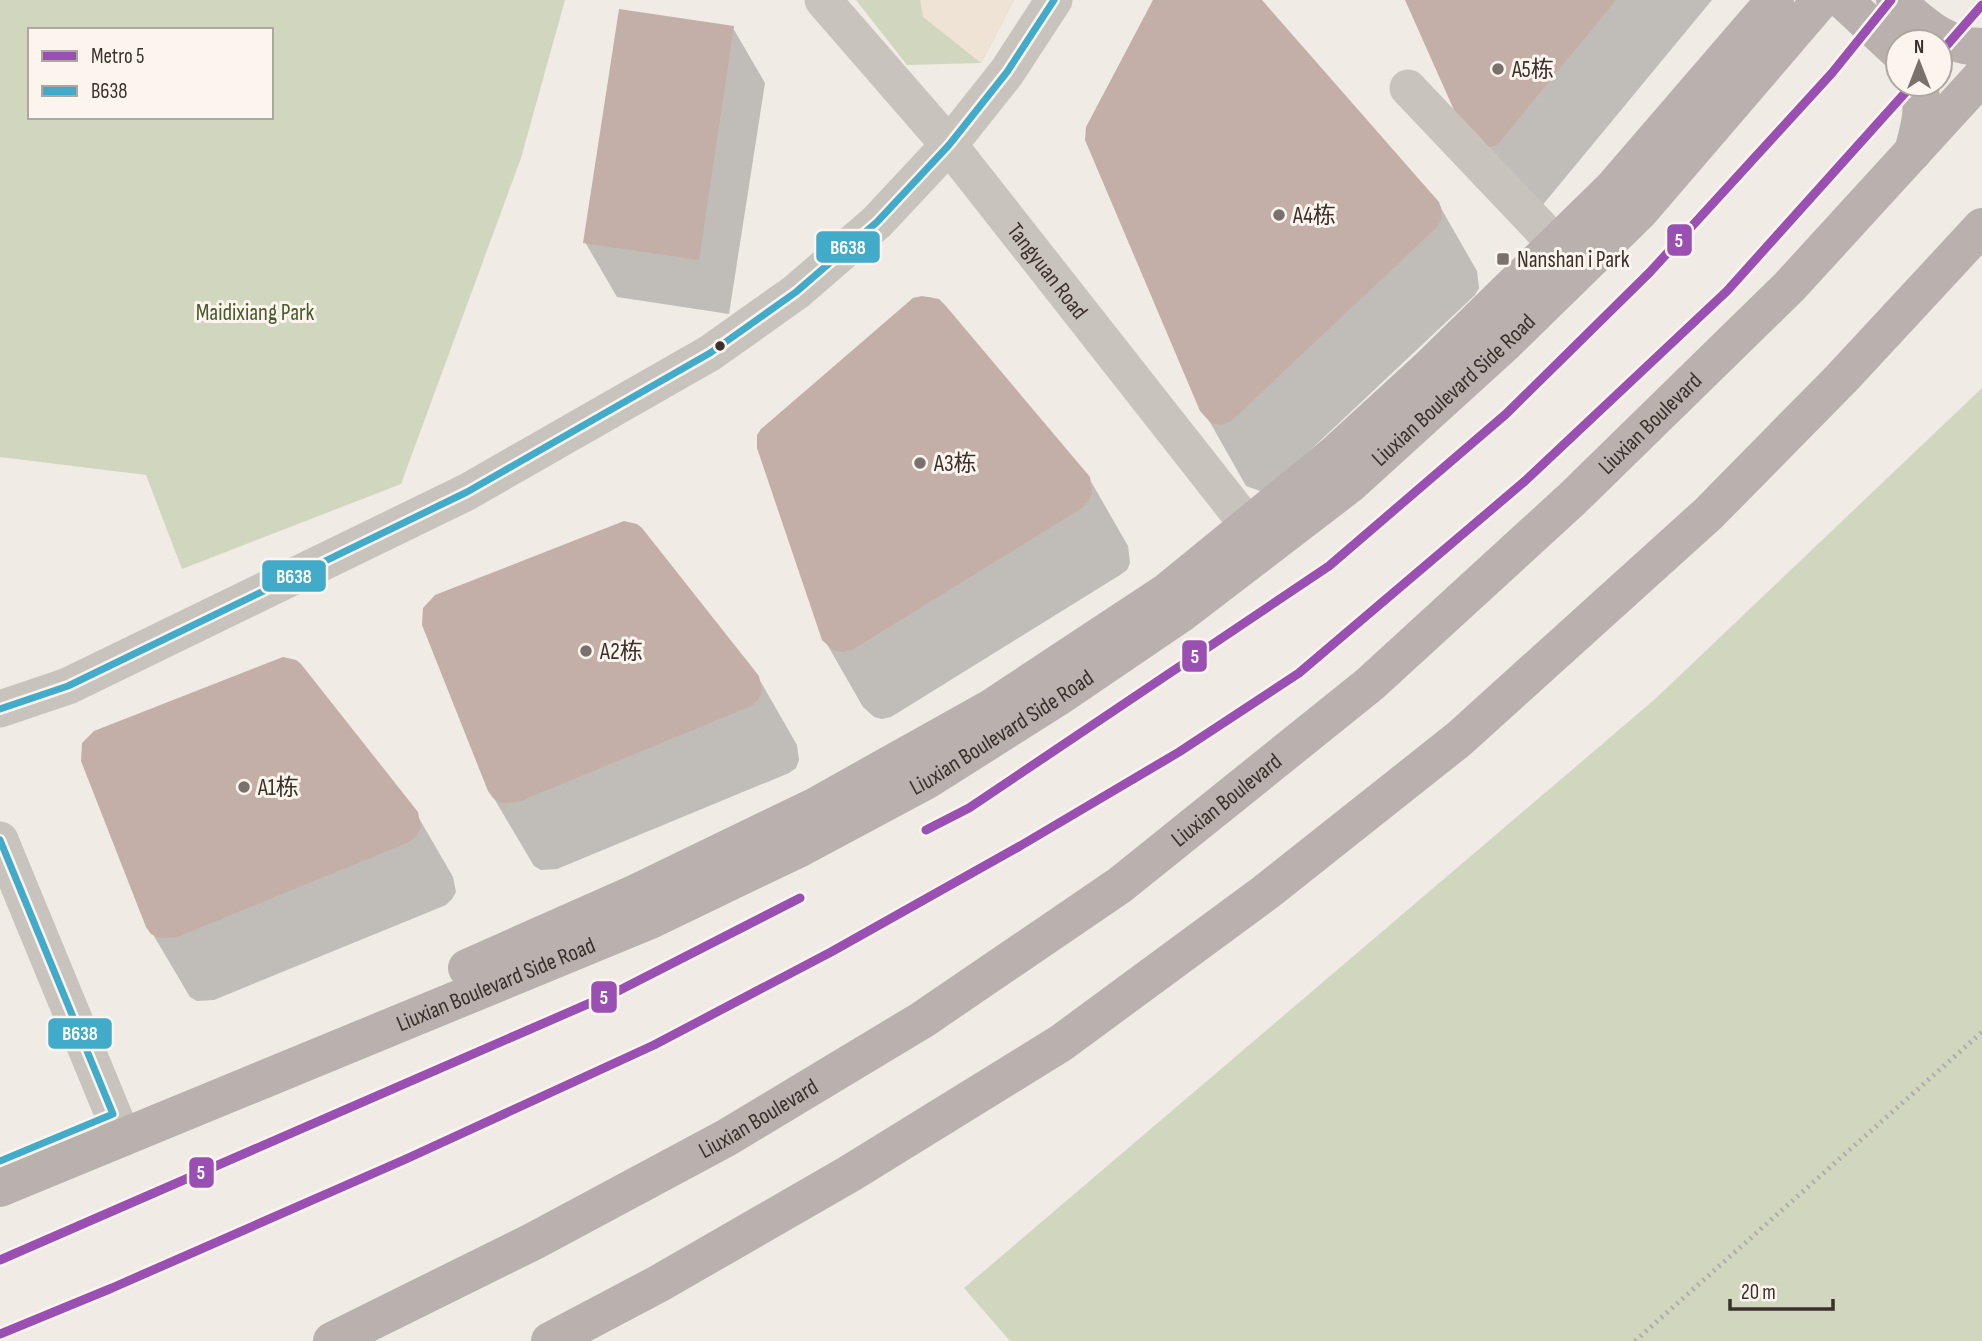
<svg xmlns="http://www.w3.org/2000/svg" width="1982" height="1341" font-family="'Sofia Sans Condensed','Noto Sans SC',sans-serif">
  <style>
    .green { fill: #d1d6bf; fill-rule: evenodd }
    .plaza { fill: #eee3d5 }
    .shadow { fill: #0003 }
    .building { fill: #c3afa7 }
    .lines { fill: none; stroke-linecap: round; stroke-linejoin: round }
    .minor { stroke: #c9c3be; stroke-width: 37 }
    .major { stroke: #b8b1ad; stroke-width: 38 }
    .rail { stroke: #b1aca8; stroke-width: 5; stroke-dasharray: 2 5; stroke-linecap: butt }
    .bus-1-casing { stroke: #fbf5ee; stroke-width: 12 }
    .bus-1 { stroke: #43abca; stroke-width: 7 }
    .metro-1-casing { stroke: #fbf5ee; stroke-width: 14 }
    .metro-1 { stroke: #9950b2; stroke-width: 9 }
    .poi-dot { fill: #7a716c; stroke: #fbf5ee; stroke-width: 2.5 }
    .bus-dot { fill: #3b302b; stroke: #fbf5ee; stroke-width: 2.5 }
    .labels { text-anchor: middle; stroke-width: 6; stroke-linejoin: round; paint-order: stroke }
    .poi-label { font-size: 23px; fill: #3b302b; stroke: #fbf5ee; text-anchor: start }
    .street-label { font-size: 23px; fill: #3b302b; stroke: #fbf5ee }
    .park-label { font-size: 23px; fill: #4a5a2e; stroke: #fbf5ee }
    .line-badge { stroke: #fbf5ee; stroke-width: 2.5 }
    .badge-label { font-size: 19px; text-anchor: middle; font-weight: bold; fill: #fff }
  </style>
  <rect width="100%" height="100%" fill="#f0ebe5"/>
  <g class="green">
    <path d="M 0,0 L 565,0 L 521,158 L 401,484 L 182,569 L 146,475 L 0,457 ZM 30,30 L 271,30 L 271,117 L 30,117 Z"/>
    <polygon points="856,0 1014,0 981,63 907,65"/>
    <polygon points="1982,388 1982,1341 1010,1341 964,1288 1654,700"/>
  </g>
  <polygon class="plaza" points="920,0 1014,0 981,63 923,17"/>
  <g class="shadow">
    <polygon points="1156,0 1259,0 1438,203 1477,271 1479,288 1475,295 1269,489 1260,491 1246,486 1207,417"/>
    <polygon points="1407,0 1712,0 1536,213 1512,213"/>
    <polygon points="733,28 765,83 729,314 617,297 585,242"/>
    <polygon points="930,297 938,301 1089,478 1128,546 1130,563 1127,570 1120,575 891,717 882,719 874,717 863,707 824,639 914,300"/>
    <polygon points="758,677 797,745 799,760 796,768 789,773 557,869 541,870 534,866 489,790"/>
    <polygon points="416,813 453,877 456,892 452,899 446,905 214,1000 197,1001 190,997 148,926"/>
  </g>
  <g class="building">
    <polygon points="1153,0 1262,0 1439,202 1442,211 1441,220 1437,227 1230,422 1221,425 1211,423 1200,411 1085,140 1086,127"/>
    <polygon points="1405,0 1616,0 1497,145 1488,148 1466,137"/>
    <polygon points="619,9 734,26 699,260 583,243"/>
    <polygon points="922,296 939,299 945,305 1090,477 1092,494 1088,502 1082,508 852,650 843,652 833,650 822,640 757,448 757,435 761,429 913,298"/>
    <polygon points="624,521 637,524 642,528 759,676 762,692 758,700 751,706 518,802 501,803 493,798 488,791 422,625 423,608 435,595"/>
    <polygon points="283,657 296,660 301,664 418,812 421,828 416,836 409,842 177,937 159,938 151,934 146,927 81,761 82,743 94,731"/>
  </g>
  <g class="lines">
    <g class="minor">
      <path id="s1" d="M 823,0 L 949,145 L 1266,548"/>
      <polyline points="1408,88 1556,244"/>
      <polyline points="0,709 68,686 467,492 710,353 796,292 877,222 949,145 1007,72 1054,0"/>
      <polyline points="0,840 123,1138"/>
    </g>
    <g class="major">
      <polyline points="1843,0 1898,51"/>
      <path d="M 1895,0 C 1921,23 1945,47 1982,47"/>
      <path d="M 1913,152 C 1919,129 1926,108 1918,84"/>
      <polyline points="467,968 636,893 816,806 991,708 1168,591 1333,456 1428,369 1614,187 1775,0"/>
      <path id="s2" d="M 0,1188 L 648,921 L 800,848 L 927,780 L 1058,697 L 1183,612 L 1350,484 L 1504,344 L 1640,211 L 1821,0"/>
      <path id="s3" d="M 332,1341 L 534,1241 L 726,1138 L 922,1020 L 1120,885 L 1370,684 L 1572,499 L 1790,286 L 1982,76"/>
      <polyline points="550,1341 658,1284 849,1174 1061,1043 1266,892 1459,739 1708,514 1841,379 1982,227"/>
    </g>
    <polyline class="rail" points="1635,1341 1982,1032"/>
    <defs>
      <g id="bus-1">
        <polyline points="0,709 68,686 467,492 710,353 796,292 877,222 949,145 1007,72 1054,0"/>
        <polyline points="0,840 113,1114 0,1161"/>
      </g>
    </defs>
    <use href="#bus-1" class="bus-1-casing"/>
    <use href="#bus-1" class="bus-1"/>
    <defs>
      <g id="metro-1">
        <polyline points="1940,53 1982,5"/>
        <polyline points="926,830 969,808 1329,566 1506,414 1650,272 1832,73 1891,0"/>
        <polyline points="0,1260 620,990 800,898"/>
        <polyline points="0,1334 112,1288 406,1159 654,1045 831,952 1020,846 1179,752 1299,673 1525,481 1727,291 1913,84"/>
      </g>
    </defs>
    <use href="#metro-1" class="metro-1-casing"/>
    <use href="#metro-1" class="metro-1"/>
  </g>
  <g class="poi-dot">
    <circle cx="1498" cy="69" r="7"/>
    <circle cx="1279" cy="215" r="7"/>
    <rect x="1496" y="252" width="14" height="14" rx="3.5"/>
    <circle cx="920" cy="463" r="7"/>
    <circle cx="586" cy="651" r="7"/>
    <circle cx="244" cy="787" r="7"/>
  </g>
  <circle class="bus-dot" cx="720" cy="346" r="6"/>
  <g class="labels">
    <g class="poi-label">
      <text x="1512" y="77">A5栋</text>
      <text x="1293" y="223">A4栋</text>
      <text x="1517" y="267">Nanshan i Park</text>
      <text x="934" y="471">A3栋</text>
      <text x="600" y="659">A2栋</text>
      <text x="258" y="795">A1栋</text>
    </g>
    <g class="street-label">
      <text dy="8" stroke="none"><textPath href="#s1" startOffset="352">Tangyuan Road</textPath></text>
      <text dy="8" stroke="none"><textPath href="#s2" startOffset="1670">Liuxian Boulevard Side Road</textPath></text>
      <text dy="8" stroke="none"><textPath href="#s3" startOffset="1615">Liuxian Boulevard</textPath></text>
      <text dy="8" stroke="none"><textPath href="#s2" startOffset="1102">Liuxian Boulevard Side Road</textPath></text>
      <text dy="8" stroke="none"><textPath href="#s3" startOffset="1048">Liuxian Boulevard</textPath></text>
      <text dy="8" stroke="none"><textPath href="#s2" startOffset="536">Liuxian Boulevard Side Road</textPath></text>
      <text dy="8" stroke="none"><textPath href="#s3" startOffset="481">Liuxian Boulevard</textPath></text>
    </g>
    <g class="park-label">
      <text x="255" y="320">Maidixiang Park</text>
    </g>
  </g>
  <g class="line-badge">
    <rect x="1666" y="223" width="27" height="34" rx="7" fill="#9950b2"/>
    <rect x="815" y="230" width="66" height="34" rx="7" fill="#43abca"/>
    <rect x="261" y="559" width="66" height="34" rx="7" fill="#43abca"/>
    <rect x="1181" y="639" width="27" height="34" rx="7" fill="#9950b2"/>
    <rect x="590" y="980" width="28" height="34" rx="7" fill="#9950b2"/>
    <rect x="47" y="1017" width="66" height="33" rx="7" fill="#43abca"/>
    <rect x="188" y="1156" width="27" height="33" rx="7" fill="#9950b2"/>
  </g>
  <g class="badge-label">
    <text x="1679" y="247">5</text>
    <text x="848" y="254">B638</text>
    <text x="294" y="583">B638</text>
    <text x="1195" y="663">5</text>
    <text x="604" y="1004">5</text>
    <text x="80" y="1040">B638</text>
    <text x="201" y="1179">5</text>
  </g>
  <rect x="28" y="28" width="245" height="91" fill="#fbf5ee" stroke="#aea6a0" stroke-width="2"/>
  <rect x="42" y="51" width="35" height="10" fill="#9950b2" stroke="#aea6a0" stroke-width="2"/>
  <text x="91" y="63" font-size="21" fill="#3b302b">Metro 5</text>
  <rect x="42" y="86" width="35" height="10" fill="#43abca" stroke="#aea6a0" stroke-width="2"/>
  <text x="91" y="98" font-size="21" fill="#3b302b">B638</text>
  <g transform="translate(1919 63)"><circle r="33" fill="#fbf5ee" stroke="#aea6a0" stroke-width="2"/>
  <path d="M0-5L12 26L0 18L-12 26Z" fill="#7a716c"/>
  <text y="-10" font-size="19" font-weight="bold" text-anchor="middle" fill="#3b302b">N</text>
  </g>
  <path d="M1730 1299v10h103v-10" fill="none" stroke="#3b302b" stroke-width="3.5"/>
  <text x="1741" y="1299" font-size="21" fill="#3b302b" stroke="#fbf5ee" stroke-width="5" paint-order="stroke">20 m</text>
</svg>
